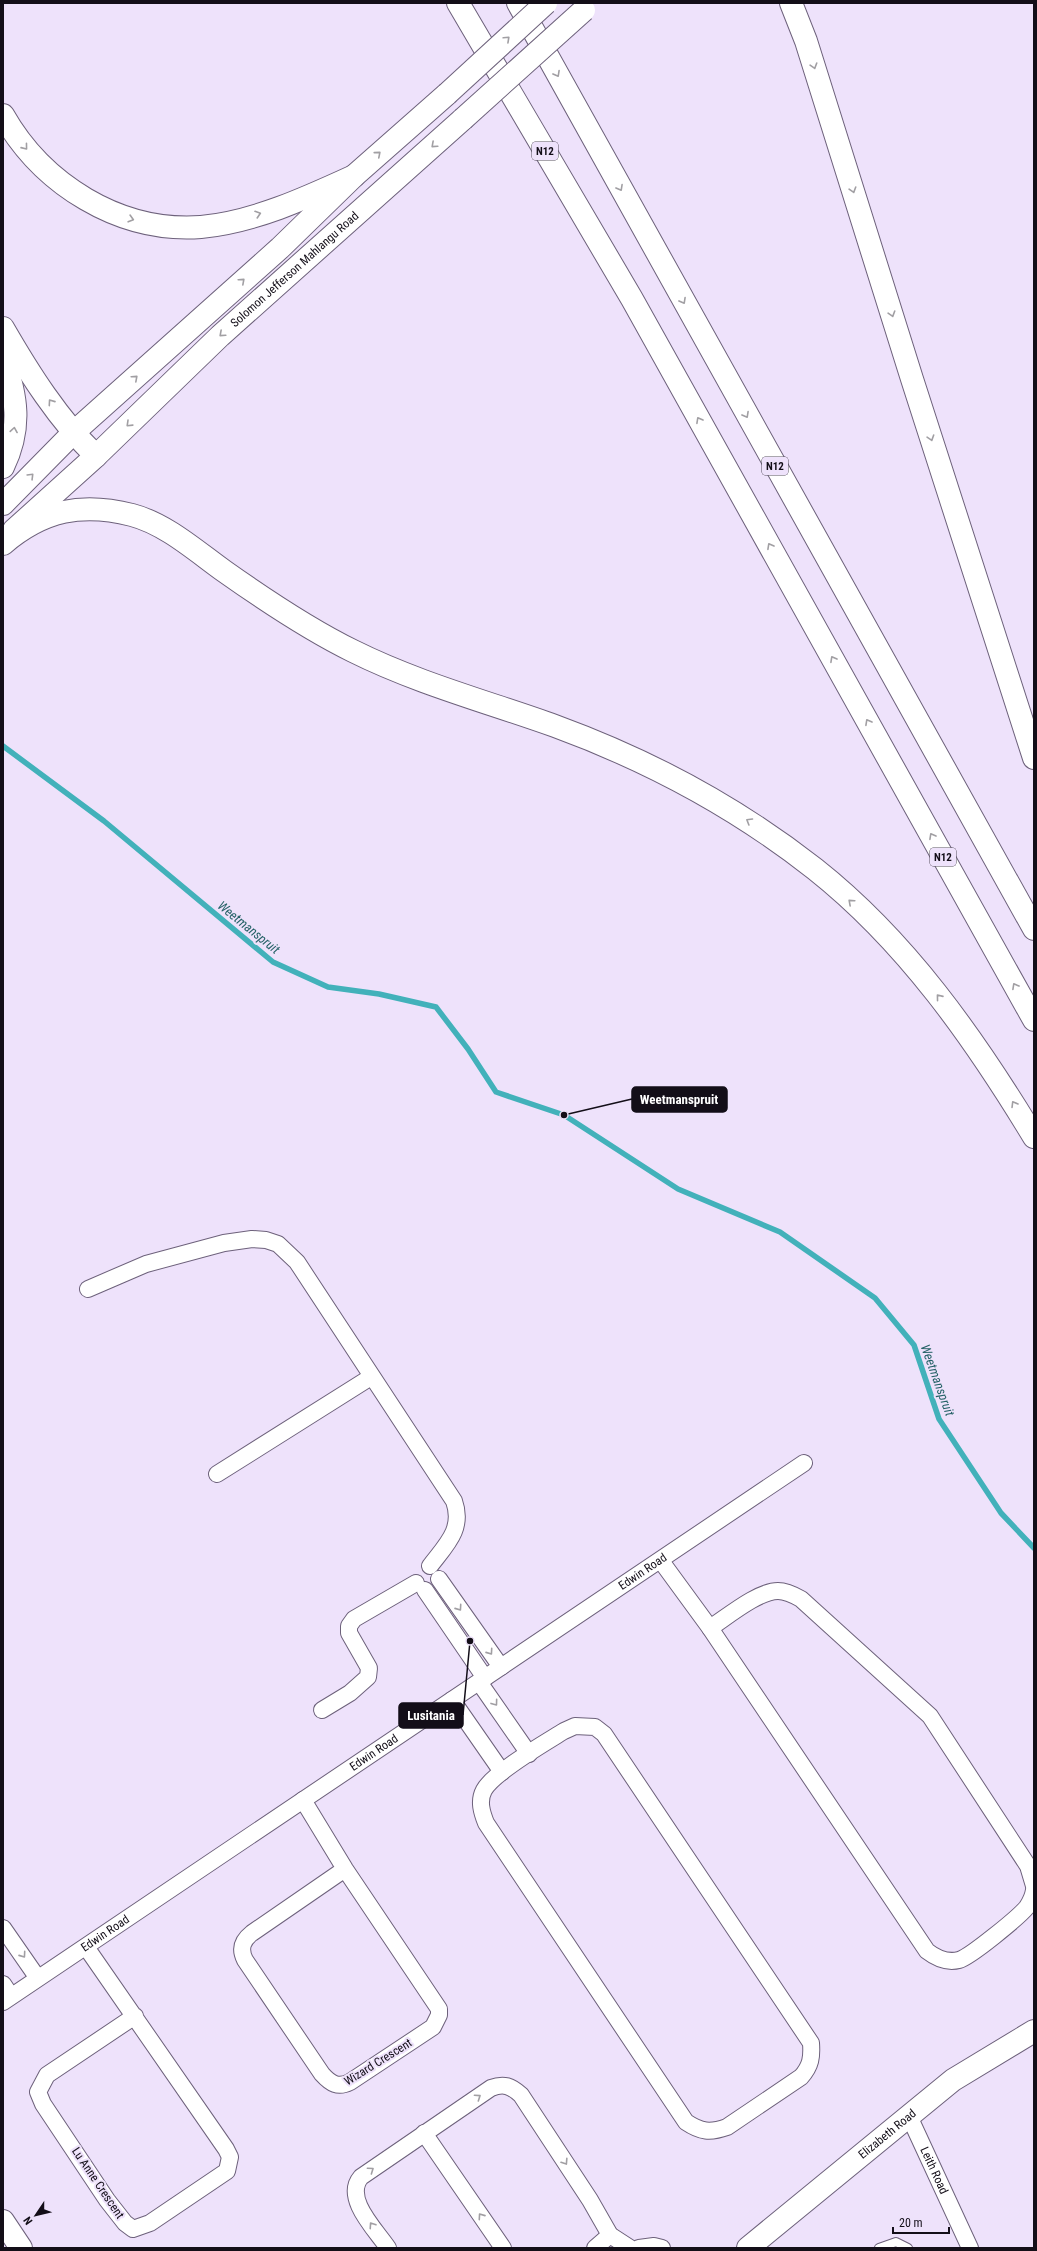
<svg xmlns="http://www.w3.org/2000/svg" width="1037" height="2251" font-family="'Roboto Condensed',sans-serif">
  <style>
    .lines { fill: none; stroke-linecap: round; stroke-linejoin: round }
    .stream { stroke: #42b1ba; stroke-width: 5.5 }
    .lane-casing { stroke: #6d617b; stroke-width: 10 }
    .street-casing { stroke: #6d617b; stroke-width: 18 }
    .secondary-casing { stroke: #6d617b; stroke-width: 24 }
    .primary-casing { stroke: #6d617b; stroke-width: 24 }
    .highway-casing { stroke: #6d617b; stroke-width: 24 }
    .lane { stroke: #fff; stroke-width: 8 }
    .street { stroke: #fff; stroke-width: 16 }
    .secondary { stroke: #fff; stroke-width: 22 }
    .primary { stroke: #fff; stroke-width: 22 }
    .highway { stroke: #fff; stroke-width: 22 }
    .primary-bridge-casing { stroke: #6d617b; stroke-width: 24; stroke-linecap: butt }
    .primary-bridge { stroke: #fff; stroke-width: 22 }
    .oneway { stroke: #a19fa3 }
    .labels { text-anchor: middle; stroke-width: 4; stroke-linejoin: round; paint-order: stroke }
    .shield { fill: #eee2fb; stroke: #554e5c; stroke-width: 1 }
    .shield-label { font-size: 11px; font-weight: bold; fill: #130e18 }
    .street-label { font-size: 12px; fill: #130e18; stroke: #eee2fb }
    .water-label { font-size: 13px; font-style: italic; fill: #246166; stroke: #eee2fb }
    .leader { fill: none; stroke: #130e18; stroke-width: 1.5 }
    .callout-dot { fill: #130e18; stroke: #eee2fb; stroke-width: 1.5 }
    .callout { fill: #130e18; stroke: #130e18; stroke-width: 1.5 }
    .callout-label { font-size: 13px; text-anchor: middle; font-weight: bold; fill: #fff }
  </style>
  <rect width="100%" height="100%" fill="#eee2fb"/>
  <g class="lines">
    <polyline class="stream" points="3,746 104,821 273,962 328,987 379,994 436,1007 468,1049 496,1092 564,1115 678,1189 780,1232 875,1298 914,1345 939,1419 1001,1513 1034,1548"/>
    <defs>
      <polyline id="lane" points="879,2248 896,2242 908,2248"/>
      <g id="street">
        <path d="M 88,1289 L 146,1264 L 224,1243 L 252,1239 L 266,1240 L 278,1244 L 297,1262 L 454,1501 C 464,1529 446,1545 430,1566"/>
        <polyline points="217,1474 371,1377"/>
        <path d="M 661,1561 L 710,1628 L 927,1951 C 936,1958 947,1963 959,1960 C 970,1957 1019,1917 1027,1907 C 1031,1901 1033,1897 1034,1890"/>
        <polyline points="439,1579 501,1667"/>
        <polyline points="425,1590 485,1678"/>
        <path d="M 710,1628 C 727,1617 758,1591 778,1591 C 786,1591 794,1595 801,1599 L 930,1716 L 1028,1866 L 1034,1886"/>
        <polyline points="479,1682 529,1754"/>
        <polyline points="452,1700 502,1772"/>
        <polyline points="322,1710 350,1693 368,1677 369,1668 349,1633 349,1626 354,1619 416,1583"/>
        <path d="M 575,1726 L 595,1727 L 604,1734 L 811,2043 C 812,2057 811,2066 801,2077 L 727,2127 C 710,2133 701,2132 686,2122 L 486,1823 C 482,1813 478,1801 484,1790 C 494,1772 545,1743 564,1731 Z"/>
        <path d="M 303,1800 L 345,1869 L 439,2009 L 439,2015 L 433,2027 L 350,2082 C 338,2088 331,2084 322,2074 L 245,1960 C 239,1948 243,1940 252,1933 L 345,1869"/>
        <polyline points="3,1928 37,1977"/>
        <polyline points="86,1947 226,2149 230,2157 227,2171 150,2223 133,2229 125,2223 107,2200 43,2104 38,2092 47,2075 135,2016"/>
        <polyline points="3,1984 11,1996"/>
        <path id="s1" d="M 3,2002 L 804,1463"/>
        <path id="s2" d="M 909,2116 L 970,2248"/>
        <polyline points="424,2133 503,2248"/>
        <path d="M 388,2248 C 376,2230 343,2198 361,2177 L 491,2088 C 504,2083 511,2086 521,2095 L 590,2200 L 610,2235 L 630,2248"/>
        <polyline points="595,2248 610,2235"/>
        <polyline points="639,2248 654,2246 662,2248"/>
      </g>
      <g id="secondary">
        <polyline points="3,2221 21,2248"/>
        <path id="s3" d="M 748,2248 L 953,2080 L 1034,2031"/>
      </g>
      <g id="primary">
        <polyline points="3,504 73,433 280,248 354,176 447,94"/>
        <path id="s4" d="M 14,530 L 96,456 L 220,336 L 463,119"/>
      </g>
      <g id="highway">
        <polyline points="458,3 632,299 1034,1020"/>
        <polyline points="518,3 1034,929"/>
        <polyline points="791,3 806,41 912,379 1034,758"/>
        <path d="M 3,115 C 42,184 119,233 201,227 C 254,222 306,198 354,176"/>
        <path d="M 3,328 C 29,373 58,419 96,456"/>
        <path d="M 3,357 C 17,396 22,428 3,467"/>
        <path d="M 3,544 C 43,510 82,502 132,515 C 166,524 196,551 224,571 C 265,600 308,629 353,651 C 417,683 488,702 555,726 C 648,760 736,807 815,869 C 906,941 974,1038 1034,1137"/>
      </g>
    </defs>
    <use href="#lane" class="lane-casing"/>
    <use href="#street" class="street-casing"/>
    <use href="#secondary" class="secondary-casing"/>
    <use href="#primary" class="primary-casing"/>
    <use href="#highway" class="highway-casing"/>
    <use href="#lane" class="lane"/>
    <use href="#street" class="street"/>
    <use href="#secondary" class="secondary"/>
    <use href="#primary" class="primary"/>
    <use href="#highway" class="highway"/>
    <defs>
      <g id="primary-bridge">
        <polyline points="447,94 546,3"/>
        <polyline points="463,119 584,10"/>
      </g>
    </defs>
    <use href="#primary-bridge" class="primary-bridge-casing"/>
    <use href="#primary-bridge" class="primary-bridge"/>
  </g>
  <defs><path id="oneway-chevron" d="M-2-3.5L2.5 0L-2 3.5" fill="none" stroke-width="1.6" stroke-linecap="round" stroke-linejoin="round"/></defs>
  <g class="oneway">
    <use href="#oneway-chevron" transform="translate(507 39) rotate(-43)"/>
    <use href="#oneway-chevron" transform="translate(814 66) rotate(73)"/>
    <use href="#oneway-chevron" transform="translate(557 74) rotate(61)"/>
    <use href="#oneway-chevron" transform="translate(434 145) rotate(138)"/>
    <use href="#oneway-chevron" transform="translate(25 147) rotate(51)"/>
    <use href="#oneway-chevron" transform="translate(378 154) rotate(-41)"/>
    <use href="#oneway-chevron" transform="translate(620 188) rotate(61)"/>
    <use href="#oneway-chevron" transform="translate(853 190) rotate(73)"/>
    <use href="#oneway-chevron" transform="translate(258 214) rotate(-18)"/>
    <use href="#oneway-chevron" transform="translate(131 219) rotate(16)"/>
    <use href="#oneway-chevron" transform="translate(242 281) rotate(-42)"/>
    <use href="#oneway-chevron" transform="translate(683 301) rotate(61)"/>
    <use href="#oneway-chevron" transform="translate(892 314) rotate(73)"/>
    <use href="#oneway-chevron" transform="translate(222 334) rotate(138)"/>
    <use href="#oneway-chevron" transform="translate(135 378) rotate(-42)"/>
    <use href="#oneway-chevron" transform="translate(51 402) rotate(-125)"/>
    <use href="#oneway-chevron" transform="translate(746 415) rotate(61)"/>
    <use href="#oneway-chevron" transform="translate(699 420) rotate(-119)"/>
    <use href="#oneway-chevron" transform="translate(129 424) rotate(136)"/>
    <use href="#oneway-chevron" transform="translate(14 430) rotate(-81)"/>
    <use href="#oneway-chevron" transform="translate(931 438) rotate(72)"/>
    <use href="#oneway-chevron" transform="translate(31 476) rotate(-45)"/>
    <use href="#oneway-chevron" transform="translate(770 546) rotate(-119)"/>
    <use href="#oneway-chevron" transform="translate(833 659) rotate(-119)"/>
    <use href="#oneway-chevron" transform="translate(868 722) rotate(-119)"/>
    <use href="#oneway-chevron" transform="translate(749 821) rotate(-149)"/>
    <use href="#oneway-chevron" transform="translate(932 836) rotate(-119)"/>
    <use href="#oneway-chevron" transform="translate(851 902) rotate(-138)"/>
    <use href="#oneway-chevron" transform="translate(1015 986) rotate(-119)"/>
    <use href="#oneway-chevron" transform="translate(939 997) rotate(-129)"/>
    <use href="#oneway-chevron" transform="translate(1014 1104) rotate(-121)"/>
    <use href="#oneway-chevron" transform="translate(459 1608) rotate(55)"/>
    <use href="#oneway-chevron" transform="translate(490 1652) rotate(55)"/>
    <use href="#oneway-chevron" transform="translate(495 1703) rotate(54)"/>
    <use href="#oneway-chevron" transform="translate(23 1955) rotate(55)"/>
    <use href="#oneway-chevron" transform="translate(478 2097) rotate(-34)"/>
    <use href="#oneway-chevron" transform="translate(565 2162) rotate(57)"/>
    <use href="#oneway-chevron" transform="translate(371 2170) rotate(-35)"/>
    <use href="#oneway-chevron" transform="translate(481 2216) rotate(-125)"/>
    <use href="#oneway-chevron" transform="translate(372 2225) rotate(-124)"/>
  </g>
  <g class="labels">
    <g class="shield">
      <rect x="532" y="142" width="26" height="18" rx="3"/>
      <rect x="762" y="457" width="26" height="18" rx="3"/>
      <rect x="930" y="848" width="26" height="18" rx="3"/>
    </g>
    <g class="shield-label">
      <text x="545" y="155">N12</text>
      <text x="775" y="470">N12</text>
      <text x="943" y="861">N12</text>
    </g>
    <g class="street-label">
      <text dy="4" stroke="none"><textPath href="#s4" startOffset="383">Solomon Jefferson Mahlangu Road</textPath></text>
      <text dy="4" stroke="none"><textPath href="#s1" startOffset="771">Edwin Road</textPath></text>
      <text dy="4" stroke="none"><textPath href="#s1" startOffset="447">Edwin Road</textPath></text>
      <text dy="4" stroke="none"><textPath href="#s1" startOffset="123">Edwin Road</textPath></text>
      <text transform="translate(378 2062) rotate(-32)" y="4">Wizard Crescent</text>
      <text dy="4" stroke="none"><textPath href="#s3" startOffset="180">Elizabeth Road</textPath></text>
      <text dy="4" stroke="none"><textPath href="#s2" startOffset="60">Leith Road</textPath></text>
      <text transform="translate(98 2183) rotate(56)" y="4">Lu Anne Crescent</text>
    </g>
    <g class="water-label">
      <text transform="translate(249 927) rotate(39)" y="5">Weetmanspruit</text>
      <text transform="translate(938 1380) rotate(70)" y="5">Weetmanspruit</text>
    </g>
  </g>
  <path class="leader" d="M564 1115L632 1099M470 1641L463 1715"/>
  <g class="callout-dot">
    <circle cx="564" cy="1115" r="4"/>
    <circle cx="470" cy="1641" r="4"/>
  </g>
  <g class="callout">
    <rect x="632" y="1087" width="95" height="25" rx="4"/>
    <rect x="399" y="1703" width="64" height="25" rx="4"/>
  </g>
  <g class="callout-label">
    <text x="679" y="1104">Weetmanspruit</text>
    <text x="431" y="1720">Lusitania</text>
  </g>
  <rect width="1037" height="2251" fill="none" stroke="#130e18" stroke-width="8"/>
  <g transform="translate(36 2215) rotate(235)" stroke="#eee2fb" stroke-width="3" paint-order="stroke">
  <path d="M0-3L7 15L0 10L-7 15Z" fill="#130e18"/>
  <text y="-6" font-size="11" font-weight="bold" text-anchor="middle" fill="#130e18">N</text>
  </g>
  <path d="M893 2227v6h56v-6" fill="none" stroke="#130e18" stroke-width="2"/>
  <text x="899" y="2227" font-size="12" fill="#130e18" stroke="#eee2fb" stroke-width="3" paint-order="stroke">20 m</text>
</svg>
